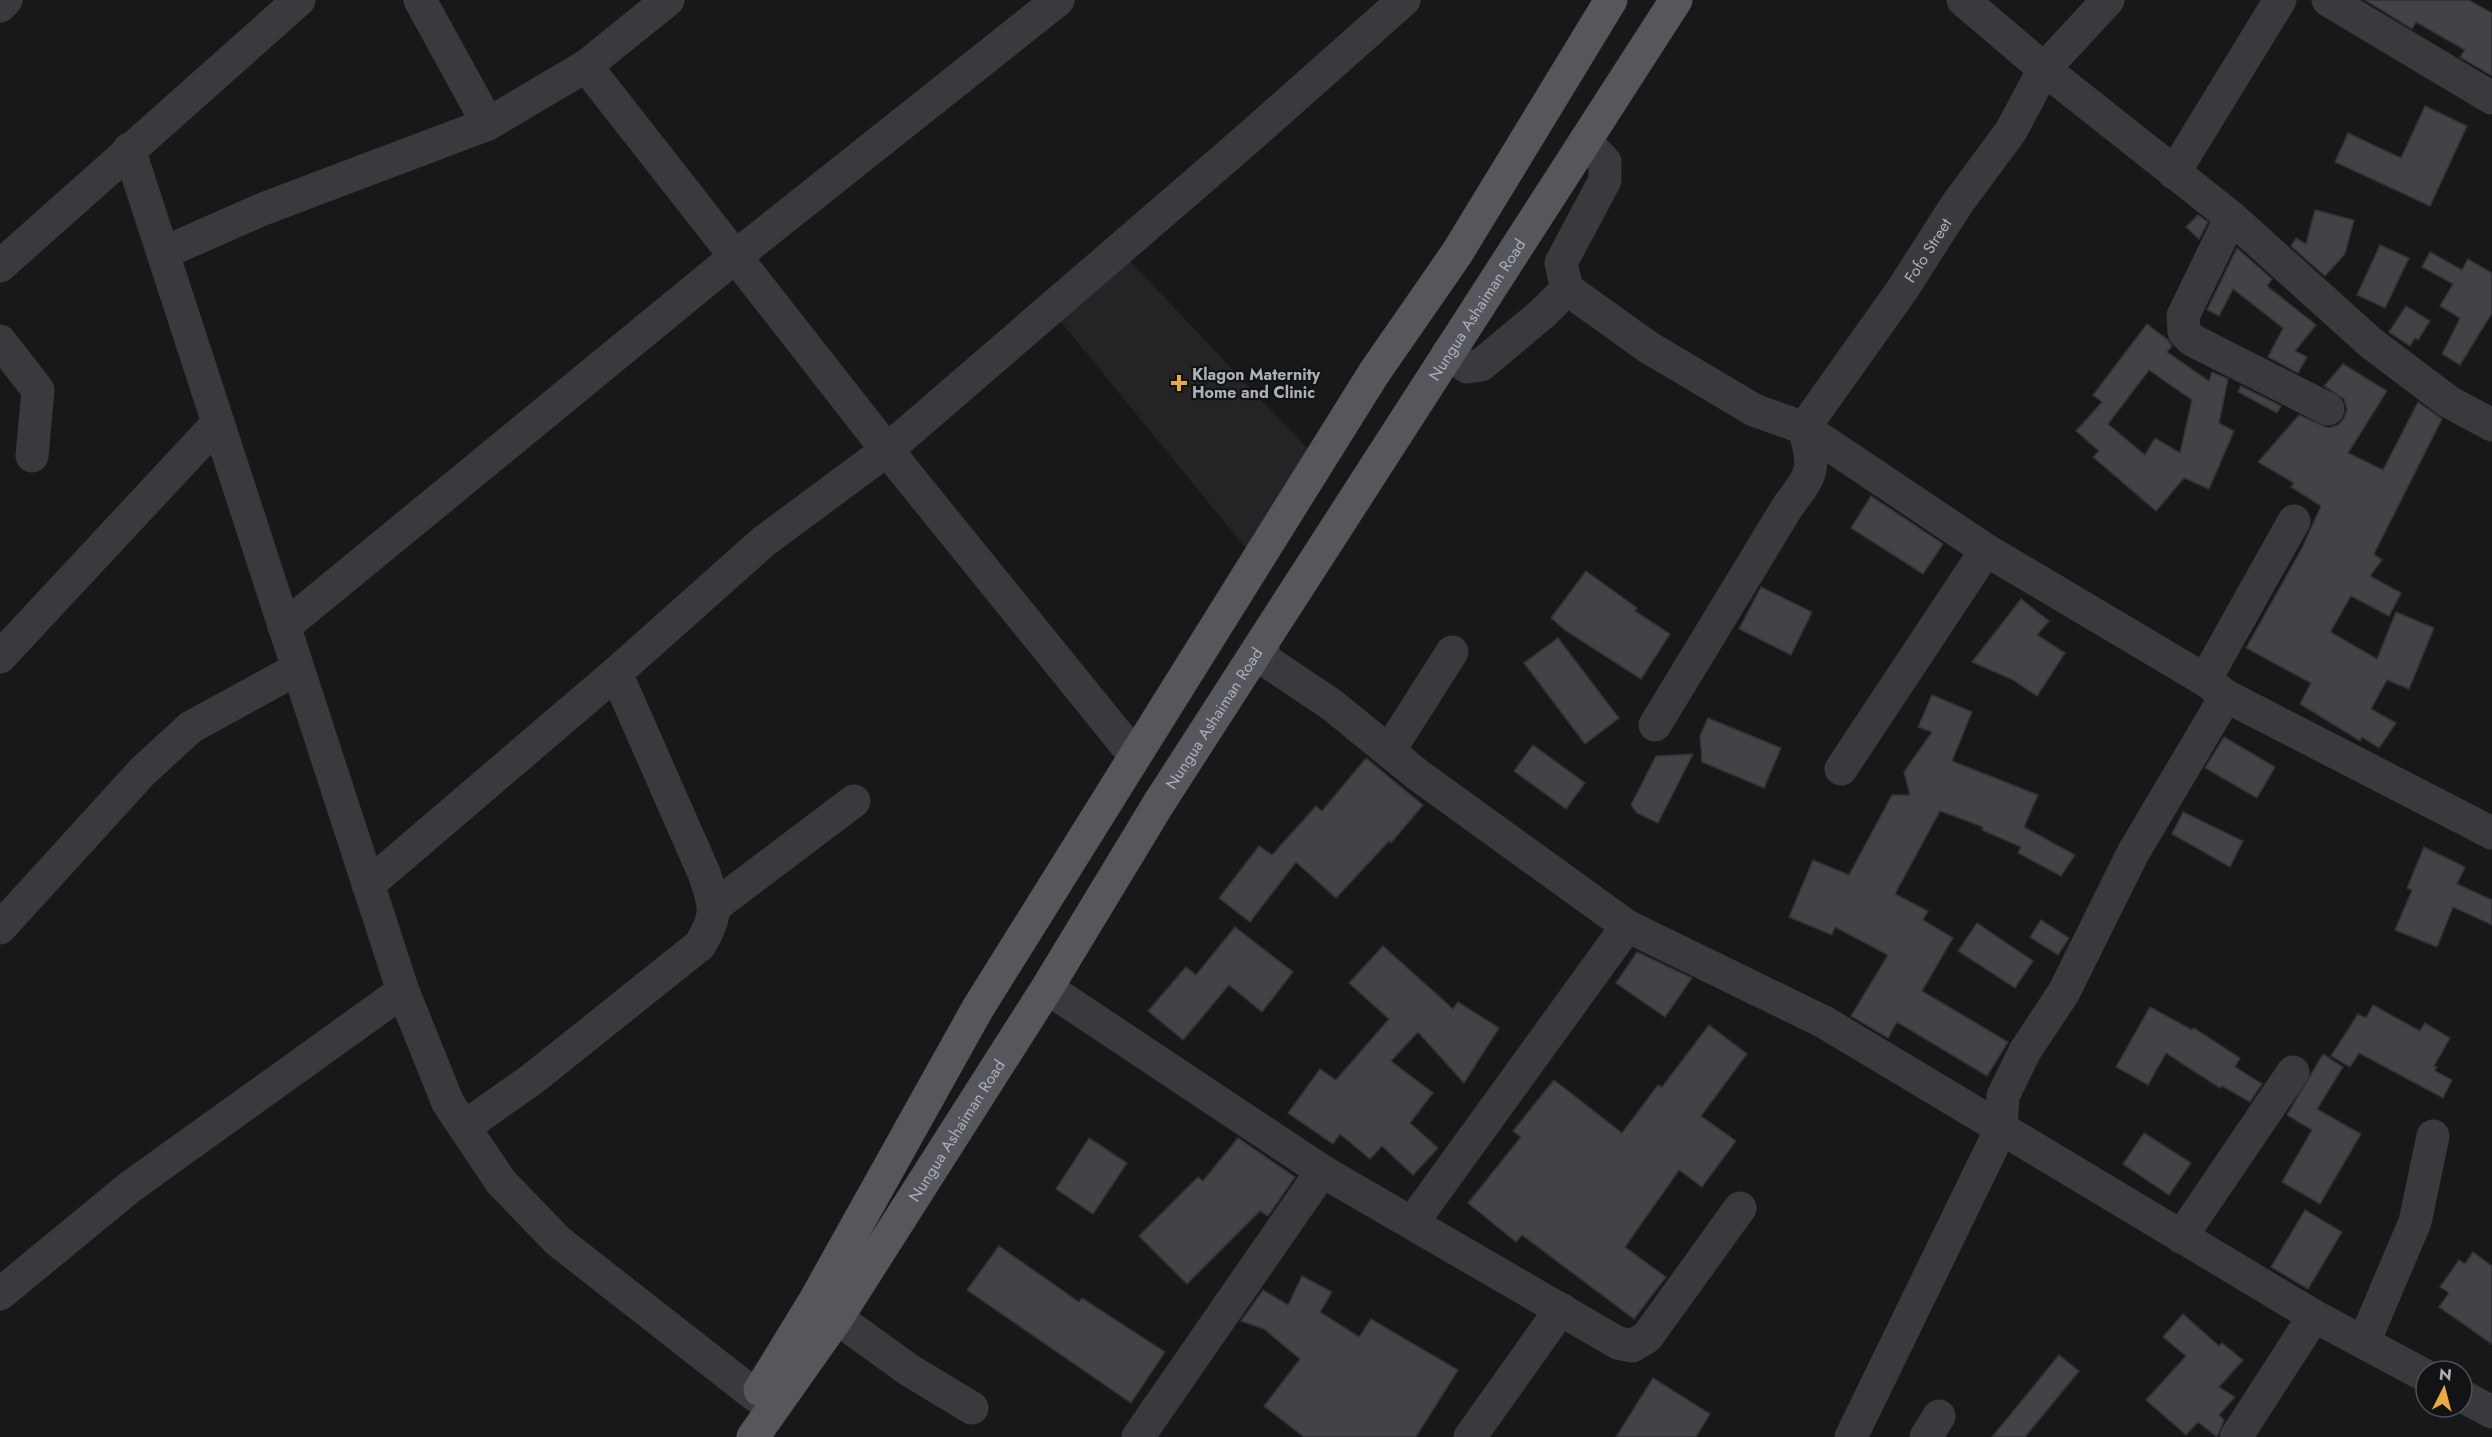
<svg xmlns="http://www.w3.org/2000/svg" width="2492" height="1437" font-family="Jost,sans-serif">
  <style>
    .built { fill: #242426 }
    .building { fill: #424346; stroke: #323235; stroke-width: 1.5; fill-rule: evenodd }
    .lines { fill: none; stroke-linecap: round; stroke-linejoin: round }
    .minor { stroke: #393a3e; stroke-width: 33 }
    .major { stroke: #55575d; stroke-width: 33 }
    .poi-dot { fill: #e6a943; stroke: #121314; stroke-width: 2 }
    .labels { text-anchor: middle; stroke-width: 4.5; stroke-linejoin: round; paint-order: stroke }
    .street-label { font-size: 16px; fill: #abafb8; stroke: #121314 }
    .poi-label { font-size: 16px; font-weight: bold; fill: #abafb8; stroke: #121314; text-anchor: start }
  </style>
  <rect width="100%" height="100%" fill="#181819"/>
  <polygon class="built" points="1127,258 1309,450 1249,552 1057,317"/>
  <g class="building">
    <polygon points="2365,0 2469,0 2492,13 2492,76 2460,57 2465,50 2416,22 2412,29"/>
    <polygon points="2425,106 2467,126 2430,206 2335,162 2348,133 2401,158"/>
    <polygon points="2315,210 2354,220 2345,254 2325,276 2291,246 2296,238 2306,244"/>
    <polygon points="2198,215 2208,222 2199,239 2186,227"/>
    <polygon points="2380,245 2409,258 2385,308 2357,295"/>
    <polygon points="2237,248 2272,279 2267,286 2316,325 2295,351 2307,357 2298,373 2268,357 2283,328 2233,289 2219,316 2207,310"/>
    <polygon points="2430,252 2462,270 2468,259 2492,273 2492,313 2460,365 2442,354 2460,318 2440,306 2453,284 2422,267"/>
    <polygon points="2406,306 2430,321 2418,340 2415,338 2410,346 2389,332"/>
    <path d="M 2147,324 L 2168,340 L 2172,346 L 2167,352 L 2209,381 L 2212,372 L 2228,379 L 2219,423 L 2234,431 L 2209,489 L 2184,478 L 2156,511 L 2093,457 L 2099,451 L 2076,431 L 2102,402 L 2093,395 ZM 2149,370 L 2192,400 L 2180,453 L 2155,438 L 2145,455 L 2108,424 Z"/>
    <polygon points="2343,364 2387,391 2348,453 2383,470 2418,402 2442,419 2374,554 2382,560 2370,576 2401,593 2389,616 2351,596 2331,631 2332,633 2377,659 2396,612 2434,628 2409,689 2387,680 2371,709 2396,723 2379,748 2362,737 2360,741 2300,704 2311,683 2246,648 2302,548 2321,506 2291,487 2294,483 2258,462 2299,415 2328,428 2338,425 2344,418 2347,409 2344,399 2324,386"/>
    <polygon points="2241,386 2281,406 2277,413 2238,392"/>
    <polygon points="1871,496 1943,544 1923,574 1851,528"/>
    <polygon points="1586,571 1637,608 1635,611 1670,634 1641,679 1566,631 1551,618"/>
    <polygon points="1761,587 1812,612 1791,655 1739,629"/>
    <polygon points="2021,599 2049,621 2037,635 2065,653 2037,696 2013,680 1972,662"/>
    <polygon points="1558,638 1619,718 1585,744 1524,663"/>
    <polygon points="1932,695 1972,712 1952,761 2038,795 2024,827 2075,855 2061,876 2018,853 2021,847 1982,830 1983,827 1940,811 1895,894 1928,911 1923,920 1953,938 1922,991 2008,1042 1987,1076 1897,1022 1888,1038 1851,1016 1888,955 1835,927 1832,935 1789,917 1813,860 1849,875 1892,795 1910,795 1904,772 1932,732 1918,727"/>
    <polygon points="1708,718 1781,748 1764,788 1702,762 1700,736"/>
    <polygon points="2224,737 2275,767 2257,798 2205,768"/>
    <polygon points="1533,745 1585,783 1566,809 1514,771"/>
    <polygon points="1693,754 1658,823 1637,813 1631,805 1656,756"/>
    <polygon points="1366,758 1423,805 1391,843 1389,841 1336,898 1296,862 1250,922 1219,898 1259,846 1272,855 1316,806 1322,811"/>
    <polygon points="2183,812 2243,841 2230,867 2172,834"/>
    <polygon points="2424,847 2465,867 2457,884 2492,900 2492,925 2453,907 2437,947 2395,930 2412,890 2407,888"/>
    <polygon points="2041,920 2069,938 2058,955 2030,937"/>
    <polygon points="1977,923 2033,961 2015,988 1958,951"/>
    <polygon points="1235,927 1293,972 1262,1012 1229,985 1183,1040 1148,1011 1186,967 1196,975"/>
    <polygon points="1383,946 1453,1009 1458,1002 1499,1028 1464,1083 1418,1032 1391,1061 1433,1093 1410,1123 1438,1148 1413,1175 1382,1146 1370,1159 1340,1134 1333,1144 1288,1113 1320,1069 1336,1080 1389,1019 1349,983"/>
    <polygon points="1637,952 1692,978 1665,1017 1616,983"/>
    <polygon points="2373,1005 2420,1031 2425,1023 2450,1038 2434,1066 2437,1067 2435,1071 2452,1080 2443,1098 2359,1053 2350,1067 2331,1056 2358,1014 2366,1018"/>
    <polygon points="2150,1007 2192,1030 2194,1028 2240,1058 2235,1067 2262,1084 2250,1102 2222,1086 2220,1088 2166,1053 2148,1085 2116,1067"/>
    <polygon points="1709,1025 1747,1054 1701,1116 1736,1141 1702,1187 1679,1170 1625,1247 1666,1277 1634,1319 1522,1235 1516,1242 1468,1203 1521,1137 1513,1131 1554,1080 1622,1133 1658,1085 1662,1087"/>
    <polygon points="2323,1054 2343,1067 2317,1109 2361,1134 2320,1204 2282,1182 2312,1130 2287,1115"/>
    <polygon points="2144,1133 2191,1163 2169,1195 2123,1164"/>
    <polygon points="1089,1138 1127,1163 1093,1214 1056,1189"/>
    <polygon points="1238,1138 1295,1177 1268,1216 1260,1211 1187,1284 1139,1236 1198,1177 1203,1181"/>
    <polygon points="2305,1210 2342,1232 2308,1289 2271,1267"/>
    <polygon points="999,1246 1079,1302 1082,1298 1165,1352 1131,1403 967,1290"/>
    <polygon points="2473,1252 2492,1266 2492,1344 2439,1307 2449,1293 2440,1287 2459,1260 2465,1264"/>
    <polygon points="1302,1276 1332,1292 1320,1312 1359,1337 1371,1319 1458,1370 1416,1437 1304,1437 1264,1406 1300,1359 1264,1329 1241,1321 1263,1290 1288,1305"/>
    <polygon points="2183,1314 2219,1346 2222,1343 2243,1360 2219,1387 2235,1397 2219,1415 2224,1420 2217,1437 2198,1422 2186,1435 2146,1400 2186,1356 2163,1337"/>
    <polygon points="2059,1355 2079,1371 2025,1437 1992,1437"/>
    <polygon points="1653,1378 1710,1414 1696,1437 1616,1437"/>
  </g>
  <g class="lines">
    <g class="minor">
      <polyline points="420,0 488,124"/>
      <polyline points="1963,0 2044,69 2231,217 2371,343 2449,402 2492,425"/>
      <polyline points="2328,0 2492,98"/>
      <polyline points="0,6 6,0"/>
      <polyline points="586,66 887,450 1134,755"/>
      <polyline points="1585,141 1605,162 1605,180 1561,263 1567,289 1648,347 1754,410 1804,428 1986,550 2205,680 2226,696 2492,833"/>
      <polyline points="129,149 403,991 448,1103 501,1182 558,1241 756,1396 775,1403"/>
      <polyline points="2174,173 2280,0"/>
      <polyline points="2231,217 2183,316 2184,332 2192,340 2328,409"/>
      <polyline points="163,253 263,209 488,124 586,66 668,0"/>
      <polyline points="0,266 299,0"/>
      <polyline points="0,341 38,390 32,456"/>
      <polyline points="1448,353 1467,367 1481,365 1543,313 1567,289"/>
      <polyline points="284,627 736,256 1058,0"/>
      <polyline points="1261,648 1268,662 1332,705 1418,775 1627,926 1824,1022 2314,1316 2426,1376"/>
      <polyline points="0,657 218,423"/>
      <polyline points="2205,680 2294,521"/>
      <path id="s1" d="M 1655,725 L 1788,506 C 1813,473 1816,469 1804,428 L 1902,290 L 1957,204 L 2011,131 L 2044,69 L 2108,0"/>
      <polyline points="1389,751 1452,652"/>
      <polyline points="1841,769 1986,550"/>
      <polyline points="368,885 616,673 763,542 887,450 1245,141 1404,0"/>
      <polyline points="715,906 854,801"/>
      <polyline points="0,928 143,771 191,727 297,669"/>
      <polyline points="1047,988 1322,1171 1618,1343 1632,1346 1647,1337 1740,1208"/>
      <path d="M 464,1127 L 531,1080 L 700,945 C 719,913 715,906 704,873 L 616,673"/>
      <polyline points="1412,1223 1627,926"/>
      <polyline points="2181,1237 2293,1072"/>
      <polyline points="0,1294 130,1187 403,991"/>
      <polyline points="837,1318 909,1370 972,1408"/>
      <polyline points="2364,1342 2415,1222 2433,1136"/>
      <polyline points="2462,1396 2492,1412"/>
      <polyline points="1138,1437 1322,1171"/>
      <polyline points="1470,1437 1561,1309"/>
      <polyline points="1851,1437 2001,1129 2003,1096 2025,1051 2064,992 2133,853 2226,696"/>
      <polyline points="1926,1437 1939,1416"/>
      <polyline points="2236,1437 2314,1316"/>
    </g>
    <g class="major">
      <polyline points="760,1390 814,1302 978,1008 1374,373 1457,253 1611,0"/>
      <path id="s2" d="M 753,1437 L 837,1318 L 1047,988 L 1159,803 L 1676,0"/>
    </g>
  </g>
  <path class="poi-dot" d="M1176 374h6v6h6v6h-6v6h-6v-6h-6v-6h6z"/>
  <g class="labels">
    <g class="street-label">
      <text dy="6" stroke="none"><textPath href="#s1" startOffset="558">Fofo Street</textPath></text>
      <text dy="6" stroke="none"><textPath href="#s2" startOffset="1340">Nungua Ashaiman Road</textPath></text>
      <text dy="6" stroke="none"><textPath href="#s2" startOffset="854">Nungua Ashaiman Road</textPath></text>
      <text dy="6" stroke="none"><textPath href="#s2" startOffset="368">Nungua Ashaiman Road</textPath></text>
    </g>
    <g class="poi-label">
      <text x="1192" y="380">Klagon Maternity<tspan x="1192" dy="18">Home and Clinic</tspan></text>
    </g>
  </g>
  <g transform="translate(2444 1389) rotate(6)"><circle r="28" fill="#121314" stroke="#4f5156" stroke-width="1.5"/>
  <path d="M0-4.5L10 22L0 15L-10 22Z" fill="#e6a943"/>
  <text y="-9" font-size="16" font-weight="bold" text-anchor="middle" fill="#abafb8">N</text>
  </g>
</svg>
